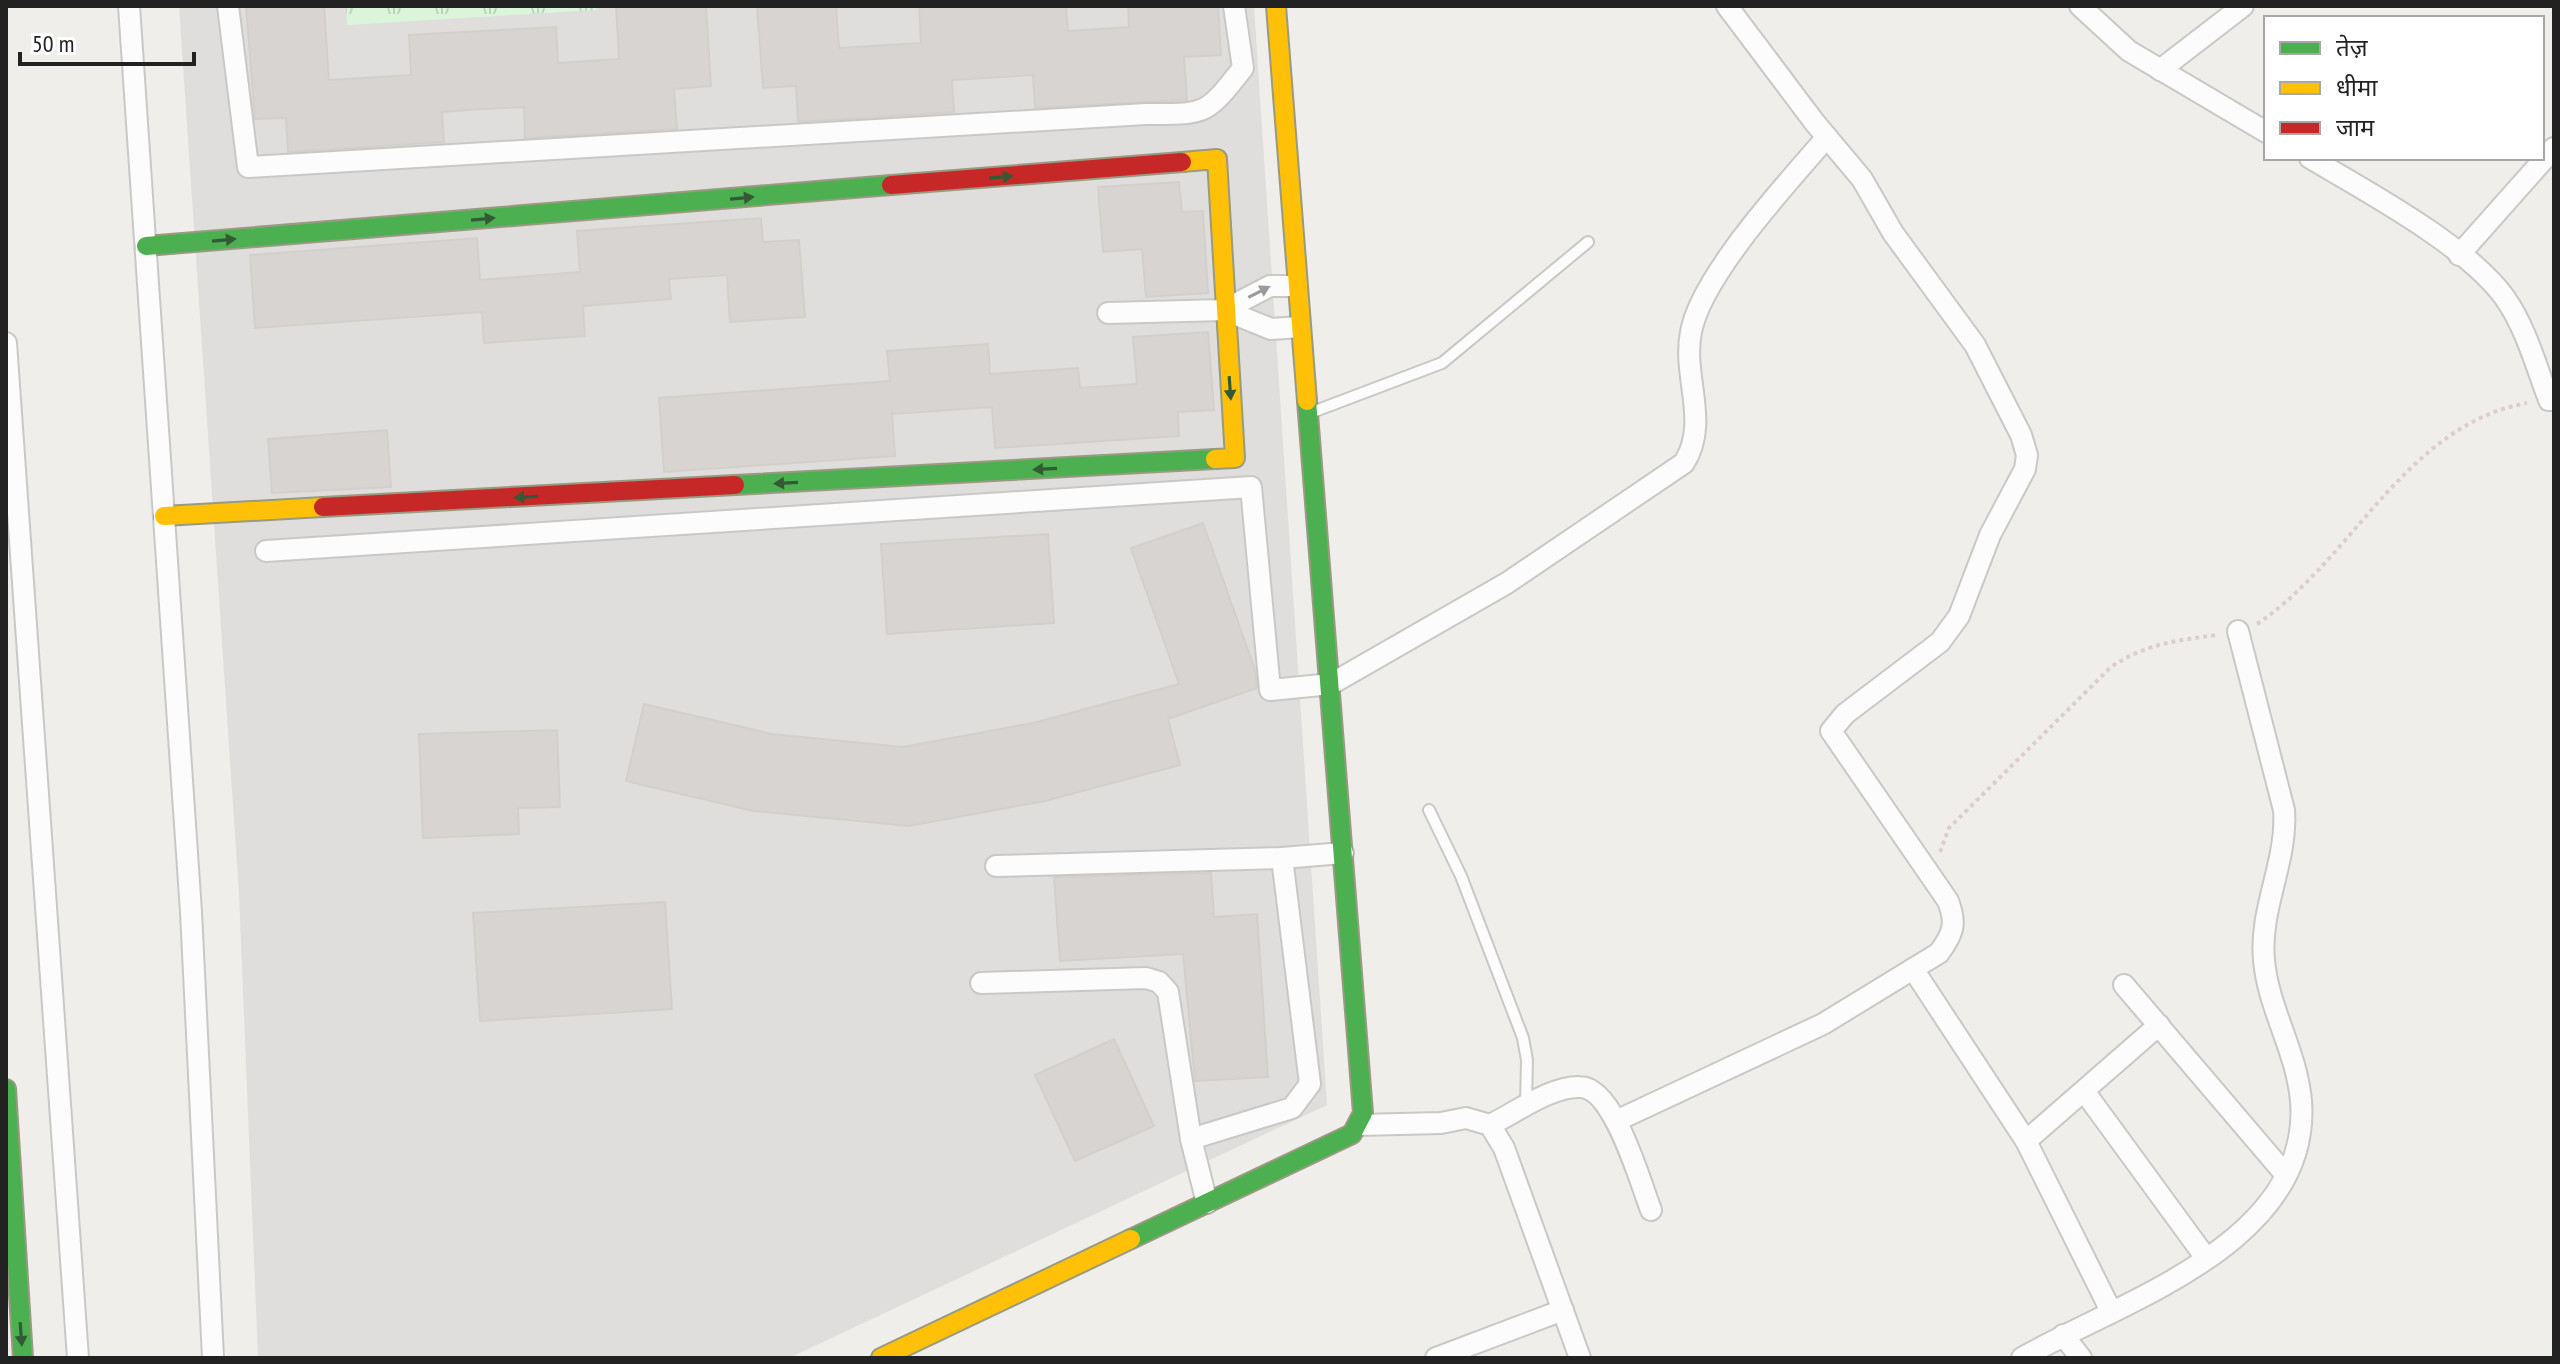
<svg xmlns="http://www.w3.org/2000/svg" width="2560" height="1364" font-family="'PT Sans Narrow','Noto Sans Devanagari',sans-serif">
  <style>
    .residential { fill: #dfdedc }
    .park { fill: url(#park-tufts) }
    .building { fill: #d7d4d2; stroke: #d3d0cc; stroke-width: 2 }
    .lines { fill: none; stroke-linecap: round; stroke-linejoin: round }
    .lane-casing { stroke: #c9c8c7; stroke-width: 14 }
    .street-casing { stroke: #c9c8c7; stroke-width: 24 }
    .fast-casing { stroke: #999a82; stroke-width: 22 }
    .slow-casing { stroke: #999a82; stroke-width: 22 }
    .jam-casing { stroke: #999a82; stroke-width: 22 }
    .path { stroke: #dccecd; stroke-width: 4; stroke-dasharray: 4 4; stroke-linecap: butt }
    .lane { stroke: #fdfcfc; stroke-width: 10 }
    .street { stroke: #fdfcfc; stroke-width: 20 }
    .fast { stroke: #4caf50; stroke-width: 18 }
    .slow { stroke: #ffc107; stroke-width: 18 }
    .jam { stroke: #c62828; stroke-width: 18 }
    .oneway { fill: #335a34 }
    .oneway2 { fill: #9a9a9a }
  </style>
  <defs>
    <pattern id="park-tufts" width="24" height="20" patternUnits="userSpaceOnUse" patternTransform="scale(2)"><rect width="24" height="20" fill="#daf5da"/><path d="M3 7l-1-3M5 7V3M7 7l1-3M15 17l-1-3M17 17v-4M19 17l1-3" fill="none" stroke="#bbd2bb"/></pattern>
  </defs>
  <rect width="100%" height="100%" fill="#f0eeeb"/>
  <polygon class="residential" points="179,6 1254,6 1327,1105 789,1358 258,1358 239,894"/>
  <polygon class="park" points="346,6 595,6 596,10 347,25"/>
  <g class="building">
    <polygon points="246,6 324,6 329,80 411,75 409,35 556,27 558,63 619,59 616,6 706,6 711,86 674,89 677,129 525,138 524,107 484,109 442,112 444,142 288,152 286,118 255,119"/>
    <polygon points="757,6 836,6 839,48 921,43 919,6 1066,6 1068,31 1129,27 1128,6 1218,6 1221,55 1184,57 1187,100 1035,108 1033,75 952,80 954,112 798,122 796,86 763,88"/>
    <polygon points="1179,182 1182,212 1203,211 1208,293 1146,297 1142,249 1103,252 1098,187"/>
    <polygon points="761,218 763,242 799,240 805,317 730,322 727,275 669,279 671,299 583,306 585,336 484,343 482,312 255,328 250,255 477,238 480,280 580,272 577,231"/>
    <polygon points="1208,332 1214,410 1178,412 1179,436 995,448 992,407 892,414 895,456 664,472 659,398 890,381 887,351 988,344 990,374 1078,368 1080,388 1137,384 1133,337"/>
    <polygon points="387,430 391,487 272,493 268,439"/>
    <polygon points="1203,523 1255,670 1257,688 1168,719 1180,765 1045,801 909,826 753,811 626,781 644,704 772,734 903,747 1033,723 1179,684 1131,548"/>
    <polygon points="1048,534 1054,623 887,634 881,544"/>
    <polygon points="557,730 560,807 518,808 519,834 423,838 419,734"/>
    <polygon points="1211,873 1214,917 1257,914 1268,1077 1195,1081 1183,954 1060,961 1054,877"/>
    <polygon points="665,902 672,1009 480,1021 473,913"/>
    <polygon points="1114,1039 1154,1126 1075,1161 1035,1075"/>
  </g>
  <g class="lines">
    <defs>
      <g id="lane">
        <polyline points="1310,413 1442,363 1588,242"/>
        <polyline points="1429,810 1461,876 1523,1038 1527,1060 1526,1105"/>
      </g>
      <g id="street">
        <polyline points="129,6 191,912 213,1358"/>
        <path d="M 228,6 L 248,167 L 1146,114 C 1207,114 1205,116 1243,68 L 1234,6"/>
        <polyline points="2080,6 2129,51 2266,132"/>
        <polyline points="2160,70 2243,6"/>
        <path d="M 2310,158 C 2366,191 2468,246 2505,298 C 2526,328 2536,366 2549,400 L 2554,400"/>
        <polyline points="2459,255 2554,148"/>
        <polyline points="1224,310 1270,286 1297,286"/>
        <polyline points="1108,313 1224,310 1271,329 1300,327"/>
        <polyline points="6,343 78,1358"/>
        <path d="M 266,551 L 1251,487 L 1270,690 L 1331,684 L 1507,583 L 1684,463 C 1710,422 1682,377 1691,332 C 1701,276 1789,181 1827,137"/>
        <polyline points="996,866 1282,858 1343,853"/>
        <polyline points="1913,969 2026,1141 2111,1311"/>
        <polyline points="981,983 1146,978 1159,982 1168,992 1191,1139"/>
        <polyline points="2124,985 2285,1174"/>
        <polyline points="2084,1091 2206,1258"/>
        <path d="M 1616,1121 L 1823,1024 L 1939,953 C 1953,934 1957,924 1948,901 L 1831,731 L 1845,714 L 1940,642 L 1959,616 L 1990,535 L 2025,469 L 2027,455 L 2021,435 L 1975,345 L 1893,233 L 1862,179 L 1815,123 L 1727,6"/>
        <polyline points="1359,1125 1441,1123 1466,1118 1490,1125 1504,1148 1580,1358"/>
        <path d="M 1490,1125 C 1515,1113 1551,1086 1580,1087 C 1614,1087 1640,1182 1651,1210"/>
        <polyline points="2026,1141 2159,1025"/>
        <polyline points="1207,1203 1191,1139 1292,1108 1310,1084 1282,858"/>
        <polyline points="2063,1335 2081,1358"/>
        <polyline points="1436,1358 1563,1310"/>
        <path d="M 2022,1358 C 2119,1302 2312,1244 2301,1101 C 2297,1052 2268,1008 2264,960 C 2259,908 2288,861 2284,810 L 2238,631"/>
      </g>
      <g id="fast">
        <polyline points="146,246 891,185"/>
        <polyline points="735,485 1215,459"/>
        <polyline points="6,1089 23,1358"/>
        <polyline points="1131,1239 1352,1134 1363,1113 1307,401"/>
      </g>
      <g id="slow">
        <polyline points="1276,6 1307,401"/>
        <polyline points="1182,162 1217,159 1235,458 1215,459"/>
        <polyline points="164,516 323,507"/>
        <polyline points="881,1358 1131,1239"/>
      </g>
      <g id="jam">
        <polyline points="891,185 1182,162"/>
        <polyline points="323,507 735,485"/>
      </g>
    </defs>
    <use href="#lane" class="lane-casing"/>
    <use href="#street" class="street-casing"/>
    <use href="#fast" class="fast-casing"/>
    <use href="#slow" class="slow-casing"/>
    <use href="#jam" class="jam-casing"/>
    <g class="path">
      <path d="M 2257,624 C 2353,560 2405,425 2527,403"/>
      <path d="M 1940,852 L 1949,828 L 2111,667 C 2145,644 2177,640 2218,635"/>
    </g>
    <use href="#lane" class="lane"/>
    <use href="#street" class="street"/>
    <use href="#fast" class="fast"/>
    <use href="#slow" class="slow"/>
    <use href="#jam" class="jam"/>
  </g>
  <defs><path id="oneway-solid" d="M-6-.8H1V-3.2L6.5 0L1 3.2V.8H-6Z" transform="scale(2)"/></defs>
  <g class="oneway">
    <use href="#oneway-solid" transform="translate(1001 177) rotate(-5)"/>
    <use href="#oneway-solid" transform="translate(742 198) rotate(-5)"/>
    <use href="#oneway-solid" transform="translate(483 219) rotate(-5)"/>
    <use href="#oneway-solid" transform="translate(224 240) rotate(-5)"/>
    <use href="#oneway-solid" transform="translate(1230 388) rotate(86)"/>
    <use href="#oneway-solid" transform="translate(1045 469) rotate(177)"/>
    <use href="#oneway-solid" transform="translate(786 483) rotate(177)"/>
    <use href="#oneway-solid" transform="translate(526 497) rotate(177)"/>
    <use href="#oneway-solid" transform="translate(21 1334) rotate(86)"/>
  </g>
  <use class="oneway2" href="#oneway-solid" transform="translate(1259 292) rotate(-27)"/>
  <rect width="2560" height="1364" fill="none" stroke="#222222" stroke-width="16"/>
  <rect x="2264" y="16" width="280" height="144" fill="#ffffff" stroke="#a7a7a7" stroke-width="2"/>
  <rect x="2280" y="42" width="40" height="12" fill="#4caf50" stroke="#a7a7a7" stroke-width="2"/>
  <text x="2336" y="56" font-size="24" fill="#222222">तेज़</text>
  <rect x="2280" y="82" width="40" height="12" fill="#ffc107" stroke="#a7a7a7" stroke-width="2"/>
  <text x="2336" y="96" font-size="24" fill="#222222">धीमा</text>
  <rect x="2280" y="122" width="40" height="12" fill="#c62828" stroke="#a7a7a7" stroke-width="2"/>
  <text x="2336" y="136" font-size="24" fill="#222222">जाम</text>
  <path d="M20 52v12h174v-12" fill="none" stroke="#222222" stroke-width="4"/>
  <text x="32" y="52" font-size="24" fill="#222222" stroke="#ffffff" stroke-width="6" paint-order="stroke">50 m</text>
</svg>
